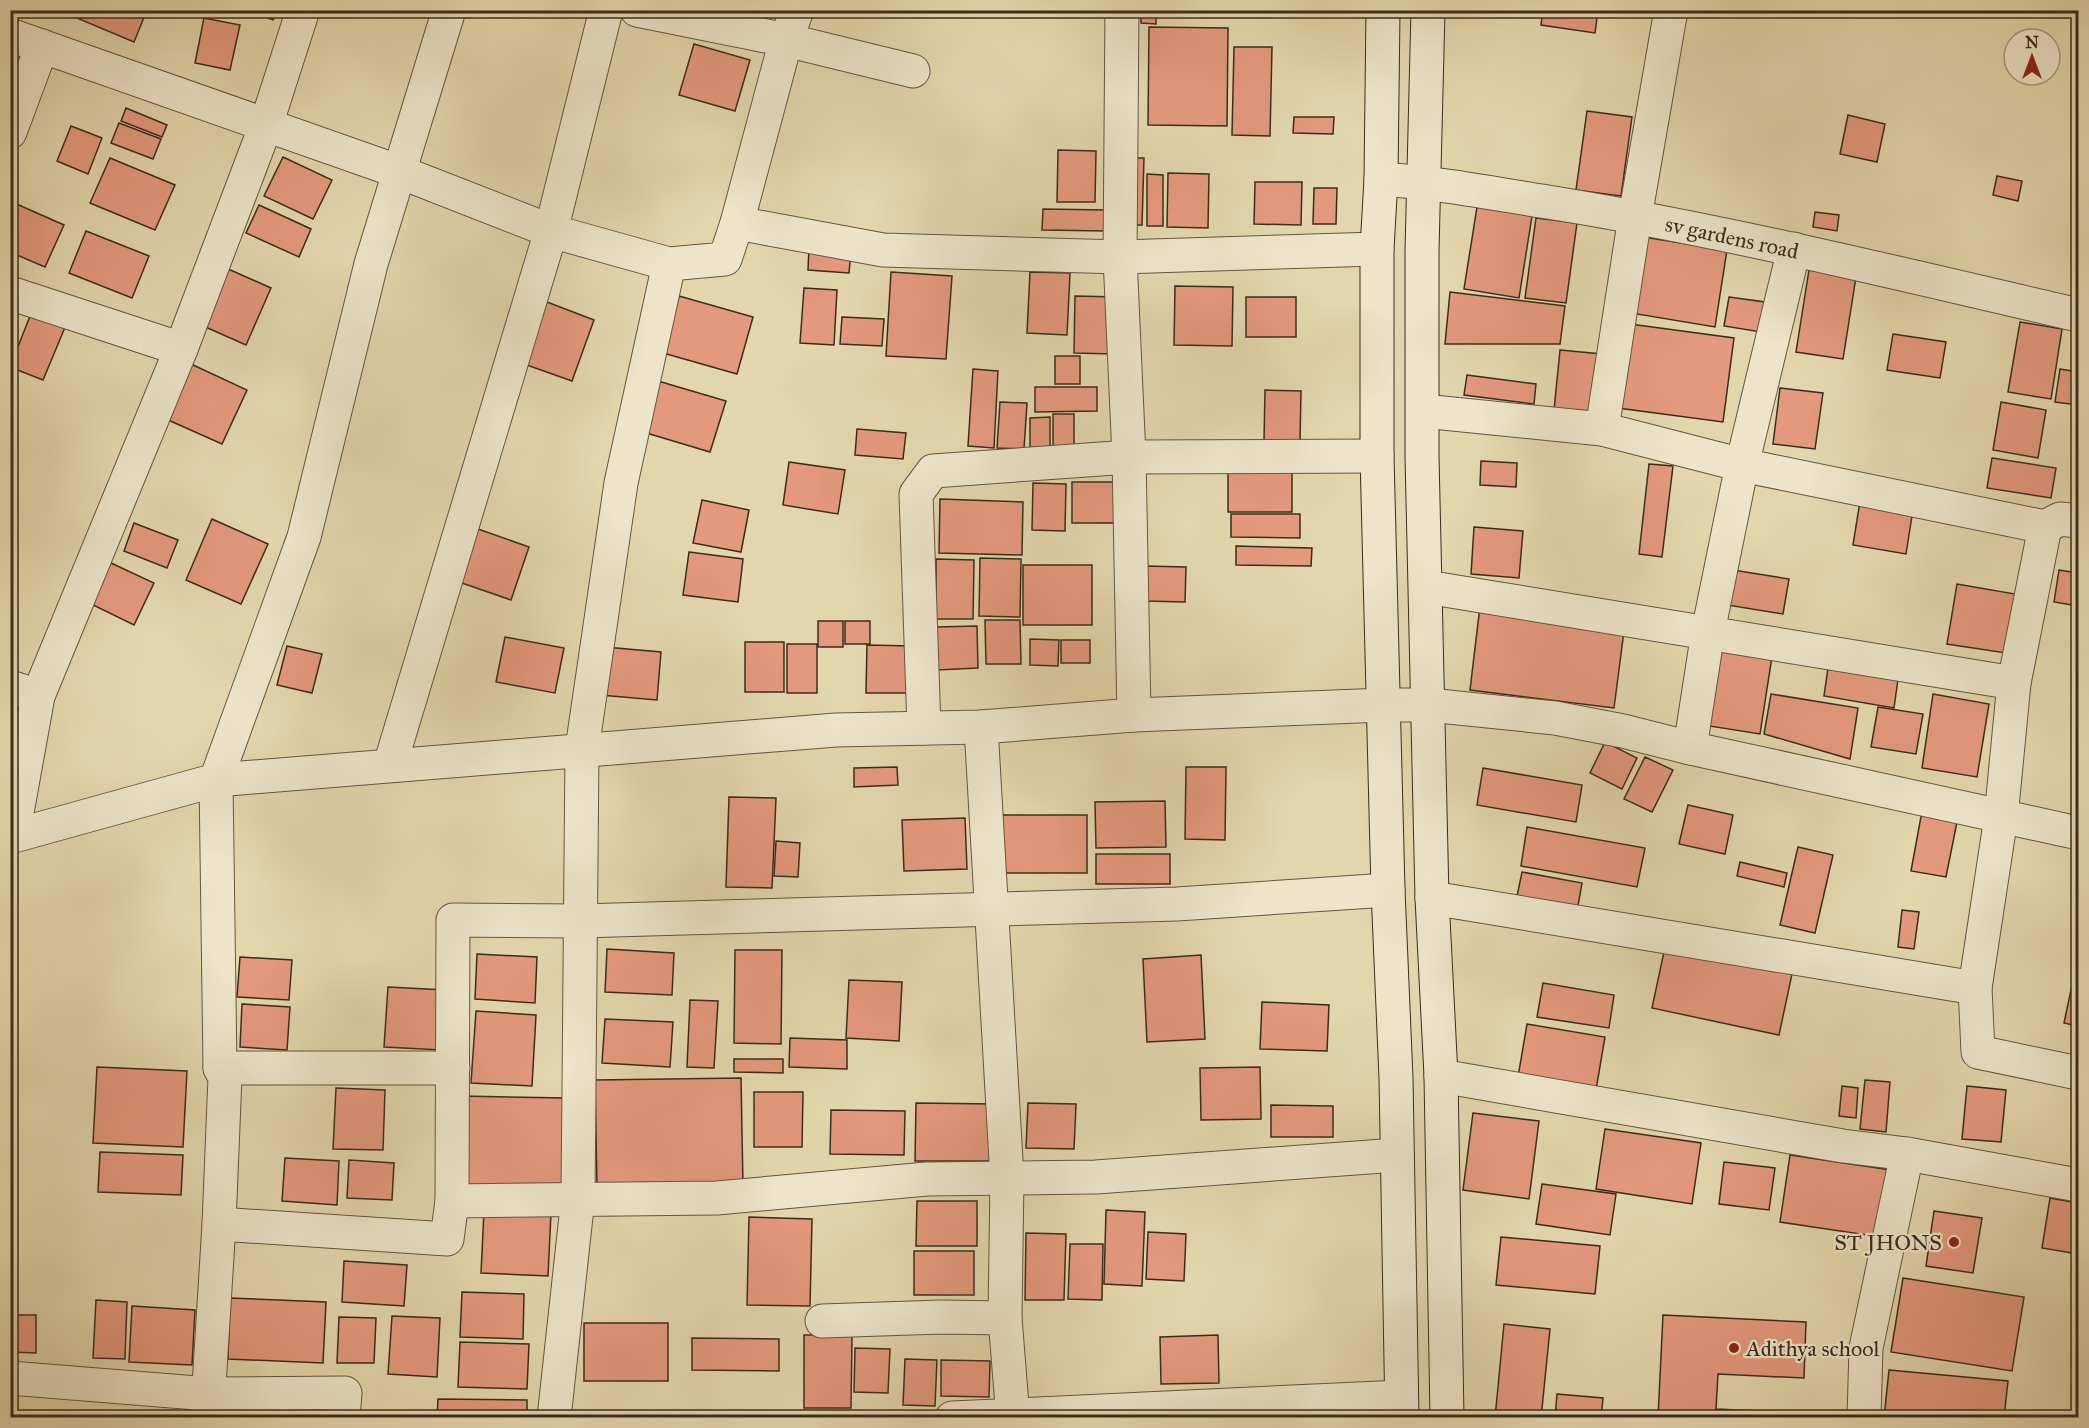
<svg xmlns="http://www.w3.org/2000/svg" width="2089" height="1428" font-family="'IM FELL Great Primer',serif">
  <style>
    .building { fill: #e4987d; stroke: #3b2c1e; stroke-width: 1.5 }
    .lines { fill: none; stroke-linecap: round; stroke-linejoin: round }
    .street-casing { stroke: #655642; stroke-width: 35 }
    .secondary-casing { stroke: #3b2c1e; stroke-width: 35 }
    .street { stroke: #ede4c9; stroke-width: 33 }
    .secondary { stroke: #ede4c9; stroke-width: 33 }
    .poi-dot { fill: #8f2418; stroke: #ede4c9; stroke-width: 2 }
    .labels { text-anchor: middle; stroke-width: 4.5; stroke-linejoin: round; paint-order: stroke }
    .street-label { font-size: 22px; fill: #3b2c1e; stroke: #ede4c9 }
    .poi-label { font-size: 22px; fill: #3b2c1e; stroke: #ede4c9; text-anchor: end }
  </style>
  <rect width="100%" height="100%" fill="#e3d6ac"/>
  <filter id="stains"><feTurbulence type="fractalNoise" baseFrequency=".00333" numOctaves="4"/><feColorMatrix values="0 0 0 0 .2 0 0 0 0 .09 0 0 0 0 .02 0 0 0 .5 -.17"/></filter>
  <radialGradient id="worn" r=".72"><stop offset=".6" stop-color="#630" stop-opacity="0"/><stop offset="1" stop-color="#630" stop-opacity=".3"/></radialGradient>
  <g class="building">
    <polygon points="67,10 147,10 134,42 65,13"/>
    <polygon points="248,10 277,10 273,20"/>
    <polygon points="1141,10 1156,10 1156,24 1141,23"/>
    <polygon points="1543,10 1598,10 1595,33 1541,25"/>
    <polygon points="204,18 240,25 230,70 195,63"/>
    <polygon points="1149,27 1228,28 1227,126 1148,125"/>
    <polygon points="694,44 750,60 735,111 679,95"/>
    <polygon points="1234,47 1272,47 1270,136 1232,135"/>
    <polygon points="126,108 167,125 162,137 121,121"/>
    <polygon points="1587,111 1632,117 1621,196 1576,190"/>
    <polygon points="1848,115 1885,124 1877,162 1840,154"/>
    <polygon points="1294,117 1334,117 1333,134 1293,133"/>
    <polygon points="119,123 161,139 153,159 111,143"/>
    <polygon points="71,126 102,138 88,174 57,161"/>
    <polygon points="1058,150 1096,151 1095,202 1057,202"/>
    <polygon points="283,157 332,180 313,219 264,196"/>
    <polygon points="110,158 175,185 155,230 90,203"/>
    <polygon points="1126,158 1144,158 1142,225 1125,225"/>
    <polygon points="1168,173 1209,174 1208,228 1167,227"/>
    <polygon points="1147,174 1163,175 1163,226 1147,226"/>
    <polygon points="1997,176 2022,181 2018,201 1993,195"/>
    <polygon points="1255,182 1302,182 1301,225 1254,224"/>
    <polygon points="1314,188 1337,188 1336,224 1313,224"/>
    <polygon points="12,202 64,225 45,267 10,252"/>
    <polygon points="259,205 311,229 299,257 246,233"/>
    <polygon points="1477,207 1532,216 1519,298 1464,289"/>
    <polygon points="1043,209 1106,210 1106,231 1042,230"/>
    <polygon points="1815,212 1839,215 1837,231 1813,227"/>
    <polygon points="1536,218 1577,223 1566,303 1525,298"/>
    <polygon points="86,231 149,256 132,298 69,273"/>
    <polygon points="1643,237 1727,250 1715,327 1631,313"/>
    <polygon points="809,248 851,250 849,273 808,270"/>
    <polygon points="226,268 271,288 246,345 201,325"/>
    <polygon points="1809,270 1856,277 1843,359 1796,352"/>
    <polygon points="891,272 952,276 946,359 886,356"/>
    <polygon points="1030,272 1070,273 1067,335 1027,333"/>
    <polygon points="1175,286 1233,287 1232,346 1174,345"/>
    <polygon points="804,288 837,290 834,345 800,343"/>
    <polygon points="1450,292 1565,306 1560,344 1445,344"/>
    <polygon points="679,296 753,317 737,374 663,353"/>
    <polygon points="1075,296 1116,297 1115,354 1074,353"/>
    <rect x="1246" y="297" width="50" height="40"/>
    <polygon points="1729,297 1772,303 1767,333 1724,326"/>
    <polygon points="547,302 594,320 572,381 524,364"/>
    <polygon points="32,311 66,325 43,380 10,367"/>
    <polygon points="842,317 884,319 882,346 840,344"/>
    <polygon points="2020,322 2062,329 2051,399 2008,392"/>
    <polygon points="1630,324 1734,338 1723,422 1618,408"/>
    <polygon points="1893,334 1946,342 1940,378 1887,370"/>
    <polygon points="1560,350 1602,354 1596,414 1554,410"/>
    <rect x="1055" y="356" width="25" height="28"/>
    <polygon points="191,364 247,390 222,444 166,419"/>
    <polygon points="973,369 998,371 994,448 968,446"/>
    <polygon points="2060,369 2078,372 2078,405 2055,402"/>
    <polygon points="1467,375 1536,384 1534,404 1464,395"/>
    <polygon points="658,381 726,401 710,452 643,432"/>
    <polygon points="1035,387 1097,387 1097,411 1035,412"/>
    <polygon points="1780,388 1823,393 1815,449 1773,444"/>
    <polygon points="1265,390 1301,391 1300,442 1264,441"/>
    <polygon points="1000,402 1027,403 1024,449 997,448"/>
    <polygon points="2001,402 2046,410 2038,458 1993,450"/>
    <rect x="1053" y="414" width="21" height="36"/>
    <polygon points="1050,417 1050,449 1030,449 1030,418"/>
    <polygon points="857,429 906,433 903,459 855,455"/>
    <polygon points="1992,458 2056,468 2051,498 1987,488"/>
    <polygon points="1481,461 1517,463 1516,487 1480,485"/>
    <polygon points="789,462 845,470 838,514 783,505"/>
    <polygon points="1649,464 1673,466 1662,557 1639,554"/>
    <rect x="1228" y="469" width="64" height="43"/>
    <rect x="1072" y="482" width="49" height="41"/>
    <polygon points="1033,483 1066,484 1065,531 1032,530"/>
    <polygon points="1861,495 1914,503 1906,554 1853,545"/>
    <polygon points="940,499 1023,502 1022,555 939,553"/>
    <polygon points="702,500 749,510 741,552 693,543"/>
    <polygon points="1231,514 1300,514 1300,538 1231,537"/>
    <polygon points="212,519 268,544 241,604 186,580"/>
    <polygon points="134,523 178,540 167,568 124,551"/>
    <polygon points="1474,527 1523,531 1519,578 1471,574"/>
    <polygon points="478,529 529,547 511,600 459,582"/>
    <polygon points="1236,546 1312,548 1311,566 1236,565"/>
    <polygon points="689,552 743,559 738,602 683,595"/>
    <polygon points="980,558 1021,559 1020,617 979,616"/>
    <polygon points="936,559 974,560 973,619 936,619"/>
    <polygon points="111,563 154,583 134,625 91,604"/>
    <rect x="1023" y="565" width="69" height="60"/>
    <polygon points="1145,566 1186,567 1185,602 1144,601"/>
    <polygon points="1733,570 1789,579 1783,614 1727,605"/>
    <polygon points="2059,570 2078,573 2078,606 2054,602"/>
    <polygon points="1957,584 2015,594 2006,653 1947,644"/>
    <polygon points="1480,606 1625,623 1614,708 1470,690"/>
    <polygon points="985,620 1020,620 1021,664 986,664"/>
    <rect x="818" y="621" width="25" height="26"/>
    <rect x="845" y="621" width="25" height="23"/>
    <polygon points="977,626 978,668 937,670 935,627"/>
    <polygon points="505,637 564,648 555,693 496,682"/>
    <polygon points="1030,639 1059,640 1058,666 1030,665"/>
    <rect x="1061" y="640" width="29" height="23"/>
    <polygon points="1716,641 1773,650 1760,734 1703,725"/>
    <rect x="745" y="642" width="39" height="50"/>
    <rect x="787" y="644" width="30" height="49"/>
    <polygon points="867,645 911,646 911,693 866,693"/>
    <polygon points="287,646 322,654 312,693 277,685"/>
    <polygon points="605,647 661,652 657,700 600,695"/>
    <polygon points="1829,661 1899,672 1894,708 1824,696"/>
    <polygon points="1771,694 1858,708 1850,759 1764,734"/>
    <polygon points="1933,694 1989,704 1977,777 1922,768"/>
    <polygon points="1878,707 1923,714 1916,754 1871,747"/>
    <polygon points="1605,742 1637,758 1622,789 1590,773"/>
    <polygon points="1645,757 1673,770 1652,812 1624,799"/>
    <polygon points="897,767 898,785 854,787 854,768"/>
    <polygon points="1186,767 1226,767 1225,840 1185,839"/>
    <polygon points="1483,768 1582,785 1576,822 1477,805"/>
    <polygon points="729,797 776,798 772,888 726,887"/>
    <polygon points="1165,801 1166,847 1096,848 1095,802"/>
    <polygon points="1688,805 1733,815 1725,854 1679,844"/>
    <polygon points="1922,811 1958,817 1946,877 1911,871"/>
    <rect x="1001" y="815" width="86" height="58"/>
    <polygon points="965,818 967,869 904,871 902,820"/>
    <polygon points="1527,827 1645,848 1637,887 1521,866"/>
    <polygon points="776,841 800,843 798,877 774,876"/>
    <polygon points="1798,847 1833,855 1815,933 1780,925"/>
    <rect x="1096" y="854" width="74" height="30"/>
    <polygon points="1740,862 1787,873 1784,887 1737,876"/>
    <polygon points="1522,872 1582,883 1576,917 1515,906"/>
    <polygon points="1902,910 1919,912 1914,949 1898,947"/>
    <polygon points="1665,947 1792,974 1779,1035 1652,1008"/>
    <polygon points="607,949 674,953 672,995 605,992"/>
    <polygon points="735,950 782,950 781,1044 734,1043"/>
    <polygon points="477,954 537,957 535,1003 475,999"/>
    <polygon points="1201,955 1205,1039 1147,1042 1143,959"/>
    <polygon points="240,957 292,960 289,1000 237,997"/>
    <polygon points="849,980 902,982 899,1041 846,1038"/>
    <polygon points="1543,983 1614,995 1609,1028 1537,1017"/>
    <polygon points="2072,985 2078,986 2078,1026 2064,1023"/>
    <polygon points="388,987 445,990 442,1050 384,1047"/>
    <polygon points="690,1000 718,1001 714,1068 687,1067"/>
    <polygon points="1262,1002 1329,1005 1327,1051 1260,1049"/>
    <polygon points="242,1004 290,1007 287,1050 240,1047"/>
    <polygon points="476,1011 536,1015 532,1086 471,1083"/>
    <polygon points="605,1019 673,1022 670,1067 602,1063"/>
    <polygon points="1527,1024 1605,1037 1596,1090 1518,1077"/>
    <polygon points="790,1038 847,1040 847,1069 789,1067"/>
    <polygon points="734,1059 783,1059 783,1073 734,1072"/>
    <polygon points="97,1067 187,1071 183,1147 93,1143"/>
    <polygon points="1260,1067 1261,1119 1201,1120 1200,1068"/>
    <polygon points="741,1078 743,1186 597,1188 595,1080"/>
    <polygon points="1865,1080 1890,1082 1886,1132 1860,1129"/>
    <polygon points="1842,1086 1858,1088 1856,1118 1839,1116"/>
    <polygon points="1967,1086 2006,1090 2001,1142 1962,1139"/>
    <polygon points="336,1088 385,1090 383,1150 333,1149"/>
    <polygon points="754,1092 803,1092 802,1147 754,1147"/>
    <polygon points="461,1096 566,1098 565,1189 459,1187"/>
    <polygon points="916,1103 997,1104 996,1161 915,1161"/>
    <polygon points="1028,1103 1076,1104 1074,1149 1026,1148"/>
    <polygon points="1271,1105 1333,1106 1333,1137 1271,1137"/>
    <polygon points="831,1110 905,1111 904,1155 830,1154"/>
    <polygon points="1473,1113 1539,1121 1529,1199 1463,1190"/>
    <polygon points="1605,1129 1701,1143 1692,1204 1596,1189"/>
    <polygon points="100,1152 183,1155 181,1195 98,1192"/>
    <polygon points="1790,1155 1891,1170 1880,1237 1780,1222"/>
    <polygon points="285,1158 339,1161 337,1205 282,1201"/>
    <polygon points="349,1160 394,1163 392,1200 347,1198"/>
    <polygon points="1724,1162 1775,1168 1769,1210 1719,1204"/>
    <polygon points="1542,1184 1616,1194 1610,1235 1536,1224"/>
    <polygon points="2050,1198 2078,1203 2078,1254 2042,1248"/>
    <polygon points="917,1201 977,1201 977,1246 916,1246"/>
    <polygon points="1106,1210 1145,1212 1142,1286 1104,1284"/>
    <polygon points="484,1211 551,1213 548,1276 481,1273"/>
    <polygon points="1934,1211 1982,1218 1973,1273 1926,1266"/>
    <polygon points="749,1217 812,1219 810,1306 747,1305"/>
    <polygon points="1148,1232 1186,1234 1184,1281 1146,1279"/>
    <polygon points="1026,1233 1066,1234 1064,1300 1025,1300"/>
    <polygon points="1501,1237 1600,1246 1595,1294 1496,1285"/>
    <polygon points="1070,1244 1103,1244 1102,1300 1068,1299"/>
    <rect x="914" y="1251" width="60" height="44"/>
    <polygon points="344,1261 407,1265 404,1306 342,1302"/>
    <polygon points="1903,1278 2024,1297 2012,1371 1891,1352"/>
    <polygon points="462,1292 524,1294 523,1339 460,1337"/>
    <polygon points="230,1298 326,1302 323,1363 228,1359"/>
    <polygon points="96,1300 127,1302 125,1359 93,1358"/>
    <polygon points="132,1306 195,1310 192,1365 129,1362"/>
    <polygon points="10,1315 36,1315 36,1353 10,1352"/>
    <polygon points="1663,1315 1806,1322 1804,1378 1718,1374 1716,1409 1802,1413 1802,1418 1658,1418"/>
    <polygon points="392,1316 440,1318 437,1377 388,1374"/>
    <polygon points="339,1317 376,1318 374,1363 337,1363"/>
    <rect x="584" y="1323" width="84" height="58"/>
    <polygon points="1504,1324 1550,1329 1541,1418 1495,1418"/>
    <polygon points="804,1335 852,1335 851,1408 804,1408"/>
    <polygon points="1218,1335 1219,1383 1161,1384 1160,1337"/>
    <polygon points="692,1338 779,1339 779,1371 692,1370"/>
    <polygon points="460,1342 529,1344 527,1389 458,1387"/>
    <polygon points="855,1348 890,1349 888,1393 854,1392"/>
    <polygon points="905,1359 937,1360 935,1406 903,1405"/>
    <polygon points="941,1360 990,1361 989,1397 941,1396"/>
    <polygon points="1889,1370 2008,1381 2004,1418 1884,1418"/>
    <polygon points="1557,1394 1603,1398 1601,1418 1555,1418"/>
    <polygon points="438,1399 527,1400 527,1418 437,1418"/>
    <polygon points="225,1407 278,1411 277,1418 224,1418"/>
    <polygon points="284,1407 329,1409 328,1418 283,1418"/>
  </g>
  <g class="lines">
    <defs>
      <g id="street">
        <polyline points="637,10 786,40 913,71"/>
        <polyline points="1122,10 1120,257 1129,457 1134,715"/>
        <polyline points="10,35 400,172 551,231 669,264 725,259 737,223 786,40 797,10"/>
        <polyline points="10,132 42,46"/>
        <path d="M 1381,179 C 1441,183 1501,195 1560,204 C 1735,233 1906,275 2078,315"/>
        <polyline points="737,223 883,250 1120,257 1377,249"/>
        <polyline points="10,293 181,349"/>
        <polyline points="1423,411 1602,429 1742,465 2045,527 2060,519 2078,521"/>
        <polyline points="1602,429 1635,217 1671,10"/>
        <polyline points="2045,527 2014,683 2001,817 1975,988 1978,1052 2078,1073"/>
        <polyline points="1426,587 2014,683"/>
        <polyline points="10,687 38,696"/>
        <polyline points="981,727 1007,1178 1005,1318 1013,1418"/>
        <polyline points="924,728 916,494 933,471 1129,457 1377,456"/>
        <polyline points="1690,748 1708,632 1742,465 1794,249"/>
        <polyline points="390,765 551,231 606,10"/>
        <polyline points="10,835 18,807 38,696 181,349 266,125 303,10"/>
        <polyline points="10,837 216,780 836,730 981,727 1134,715 1384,705 1429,705 1555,718 1623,731 1690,748 2078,833"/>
        <polyline points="1432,898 1975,988"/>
        <polyline points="220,1068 453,1068"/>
        <polyline points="1441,1076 1843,1146 1907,1154 2078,1185"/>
        <polyline points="452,1201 717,1198 927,1179 1096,1177 1397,1155"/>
        <polyline points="219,1224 447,1239 452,1201 453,920 579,921 1177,904 1388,890"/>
        <polyline points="822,1321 941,1317 1005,1318"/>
        <polyline points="10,1378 209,1394 345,1393 343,1418"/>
        <polyline points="207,1418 219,1224 225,1077 220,1068 216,780 304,537 371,264 449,10"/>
        <polyline points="554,1418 578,1198 582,749 621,483 669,264"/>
        <polyline points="952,1418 1401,1397"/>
        <polyline points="1864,1418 1866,1348 1907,1154"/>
      </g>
      <g id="secondary">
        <polyline points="1383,10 1381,179 1377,249 1377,456 1388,890 1396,1078 1402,1418"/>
        <polyline points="1428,10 1422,251 1422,456 1432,898 1441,1076 1447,1418"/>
      </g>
    </defs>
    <use href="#street" class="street-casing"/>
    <use href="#secondary" class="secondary-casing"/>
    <use href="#street" class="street"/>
    <use href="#secondary" class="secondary"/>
  </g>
  <g class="poi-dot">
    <circle cx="1954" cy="1242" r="6"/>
    <circle cx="1734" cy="1348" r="6"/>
  </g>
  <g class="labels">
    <g class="street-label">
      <text transform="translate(1732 237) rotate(12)" y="8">sv gardens road</text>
    </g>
    <g class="poi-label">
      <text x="1942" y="1250">ST JHONS</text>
      <text x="1746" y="1356" text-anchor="start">Adithya school</text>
    </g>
  </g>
  <rect width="2089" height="1428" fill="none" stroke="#e3d6ac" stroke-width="36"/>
  <rect x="12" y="12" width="2065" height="1404" fill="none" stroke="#3b2c1e" stroke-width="3"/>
  <rect x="18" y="18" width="2053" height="1392" fill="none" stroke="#3b2c1e" stroke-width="1.5"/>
  <g transform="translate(2032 57)"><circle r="28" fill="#ede4c9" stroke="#a69a85" stroke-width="1.5"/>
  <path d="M0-4.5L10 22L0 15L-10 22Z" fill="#8f2418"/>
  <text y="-9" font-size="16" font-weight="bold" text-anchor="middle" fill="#3b2c1e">N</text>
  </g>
  <rect width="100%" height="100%" filter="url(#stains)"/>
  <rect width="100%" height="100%" fill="url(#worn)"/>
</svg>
